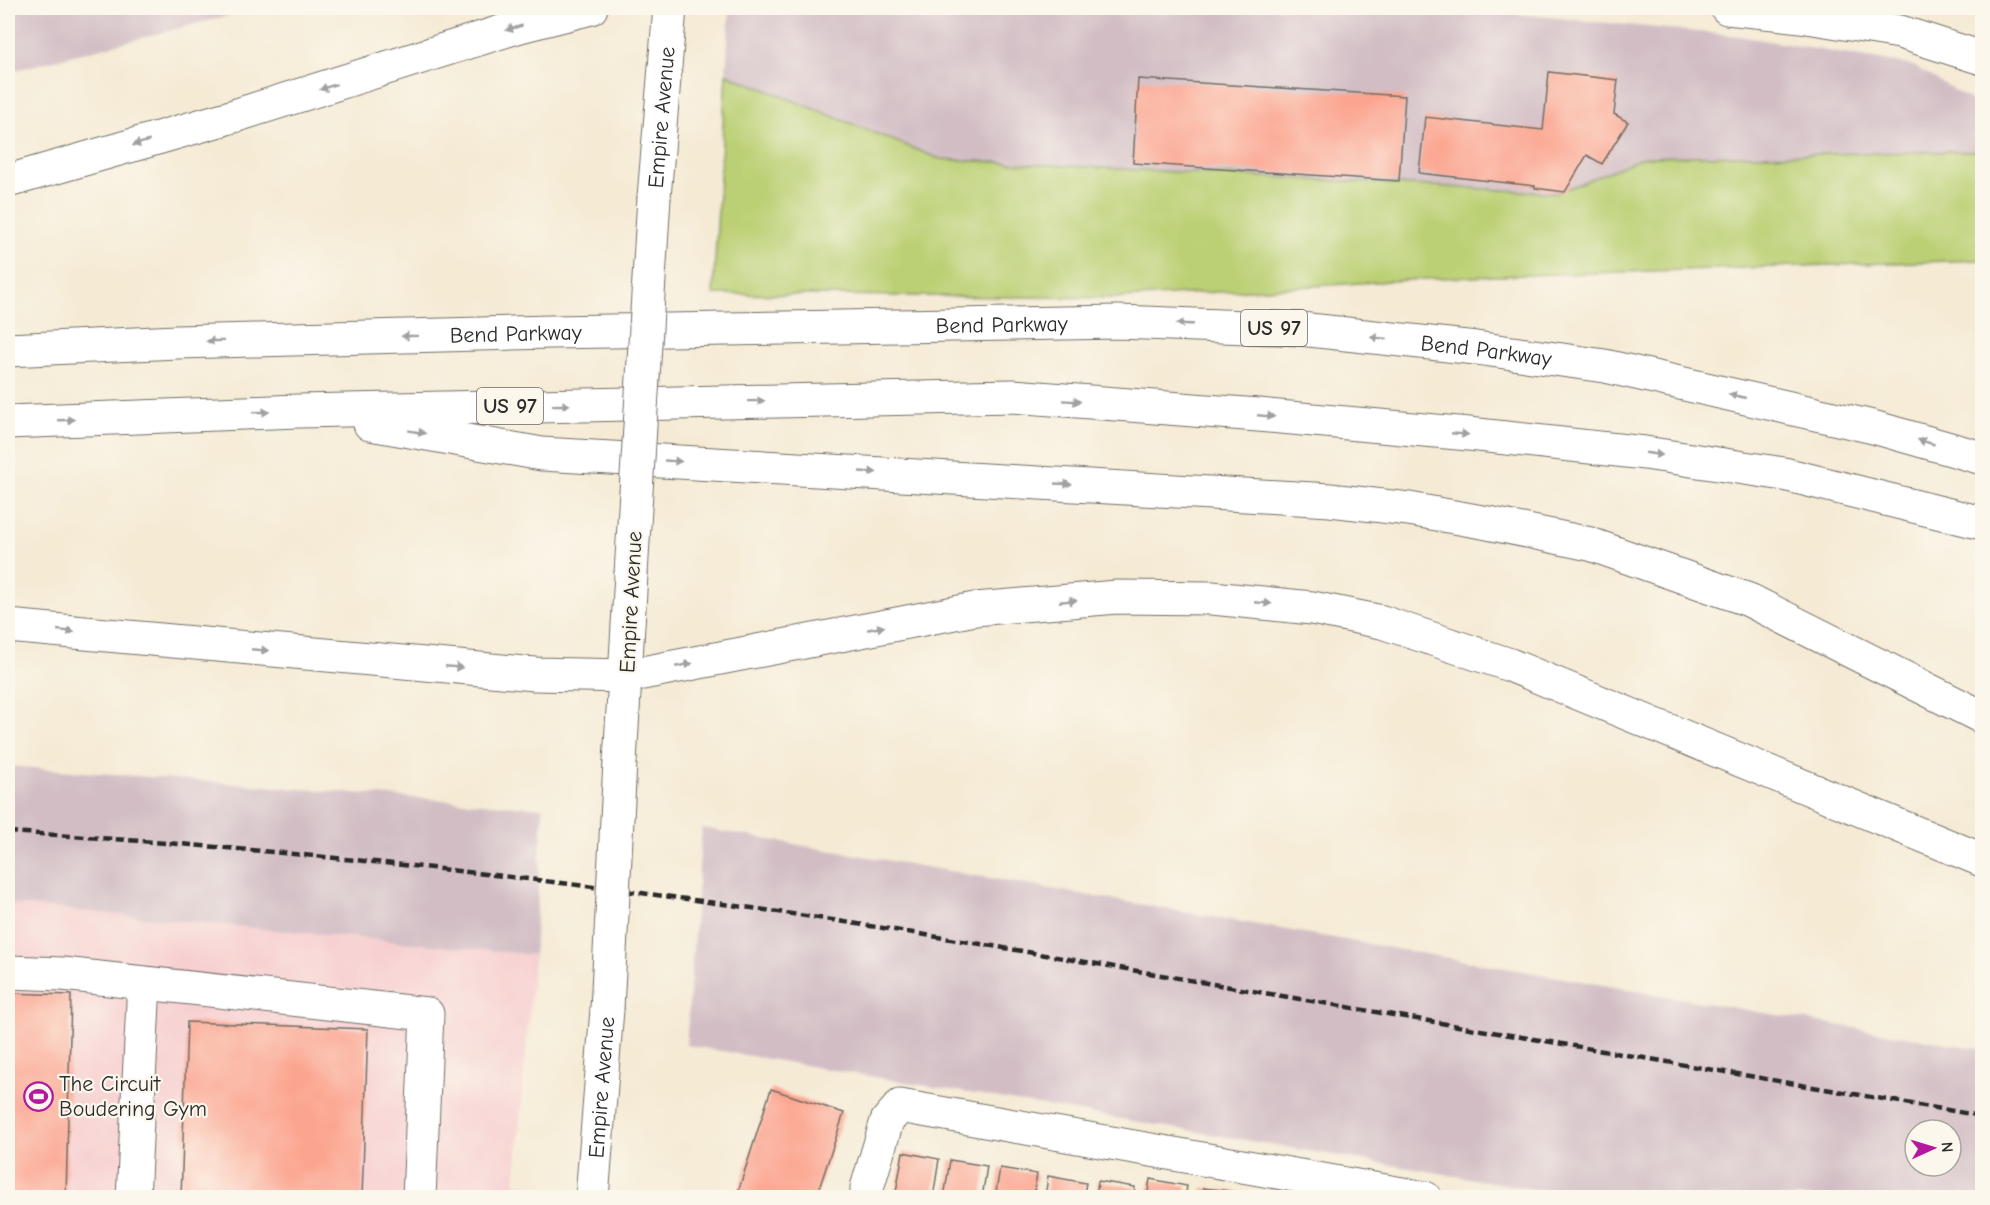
<svg xmlns="http://www.w3.org/2000/svg" width="1990" height="1205" font-family="'Comic Neue',sans-serif">
  <style>
    .built { fill: #f7cfd0 }
    .industrial { fill: #d2bdc5; fill-rule: evenodd }
    .green { fill: #bbd074; stroke: #737e50; stroke-width: 1.5 }
    .building { fill: #fba48f }
    .lines { fill: none; stroke-linecap: round; stroke-linejoin: round }
    .minor-casing { stroke: #726e66; stroke-width: 35 }
    .highway-casing { stroke: #726e66; stroke-width: 35 }
    .minor { stroke: #fff; stroke-width: 33 }
    .highway { stroke: #fff; stroke-width: 33 }
    .rail { stroke: #2b2b2b; stroke-width: 4.5; stroke-dasharray: 9 4.5; stroke-linecap: butt }
    .highway-bridge-casing { stroke: #726e66; stroke-width: 35; stroke-linecap: butt }
    .highway-bridge { stroke: #fff; stroke-width: 33 }
    .oneway { fill: #a0a0a0 }
    .labels { text-anchor: middle; stroke-width: 4.5; stroke-linejoin: round; paint-order: stroke }
    .shield { fill: #fbf7ec; stroke: #696865; stroke-width: 1.5 }
    .shield-label { font-size: 21px; font-weight: bold; fill: #2b2b2b }
    .street-label { font-size: 22px; fill: #2b2b2b; stroke: #fbf7ec }
    .poi-label { font-size: 22px; fill: #2b2b2b; stroke: #fbf7ec; text-anchor: start }
  </style>
  <rect width="100%" height="100%" fill="#fbf7ec"/>
  <filter id="ink" filterUnits="userSpaceOnUse"><feTurbulence type="fractalNoise" baseFrequency=".0167" numOctaves="2"/><feDisplacementMap in="SourceGraphic" scale="12" xChannelSelector="R" yChannelSelector="G"/><feConvolveMatrix kernelMatrix="1 2 1 2 8 2 1 2 1" color-interpolation-filters="sRGB"/></filter>
  <filter id="wash" filterUnits="userSpaceOnUse"><feTurbulence type="fractalNoise" baseFrequency=".008" numOctaves="4" result="noise"/><feDisplacementMap in="SourceGraphic" scale="24" xChannelSelector="R" yChannelSelector="G"/><feGaussianBlur stdDeviation="1.35" result="paint"/><feColorMatrix in="noise" values="0 0 0 0 0 0 0 0 0 0 0 0 0 0 0 0 0 1.4 0 .05"/><feComposite in="paint" operator="in"/></filter>
  <g filter="url(#wash)">
    <rect width="100%" height="100%" fill="#f5ebd5"/>
    <polygon class="built" points="8,904 534,955 514,1197 8,1197"/>
    <g class="industrial">
      <polygon points="8,8 258,8 8,72"/>
      <polygon points="730,8 1458,8 1739,36 1914,66 1982,107 1982,151 1644,157 1557,193 940,159 726,74"/>
      <polygon points="8,766 543,808 534,955 8,904"/>
      <path d="M 702,828 L 1758,1012 L 1982,1049 L 1982,1197 L 1580,1197 L 686,1045 ZM 1915,1130 L 1951,1130 L 1951,1166 L 1915,1166 Z"/>
    </g>
    <polygon class="green" points="726,74 940,159 1557,193 1644,157 1982,151 1982,260 1440,278 1123,298 713,294"/>
    <g id="blocks">
      <g class="building">
        <polygon points="1549,72 1618,80 1614,114 1628,122 1602,164 1587,155 1565,192 1535,188 1535,186 1419,173 1425,117 1543,130"/>
        <polygon points="1138,79 1405,96 1399,181 1133,163"/>
        <polygon points="8,993 71,995 66,1198 8,1198"/>
        <polygon points="187,1022 368,1029 362,1198 181,1198"/>
        <polygon points="771,1089 844,1113 816,1198 736,1198"/>
        <polygon points="903,1152 939,1159 933,1198 895,1198"/>
        <polygon points="950,1160 987,1166 982,1198 944,1198"/>
        <polygon points="1000,1168 1037,1174 1033,1198 995,1198"/>
        <polygon points="1048,1176 1086,1183 1083,1198 1045,1198"/>
        <polygon points="1150,1179 1187,1186 1185,1198 1147,1198"/>
        <polygon points="1098,1181 1135,1187 1133,1198 1096,1198"/>
        <polygon points="1203,1188 1237,1192 1237,1198 1202,1198"/>
      </g>
    </g>
  </g>
  <g filter="url(#ink)">
    <use href="#blocks" fill-opacity="0" stroke="#726e66" stroke-width="1.5"/>
    <g class="lines">
      <defs>
        <g id="minor">
          <polyline points="1727,8 1801,16 1900,32 1982,58"/>
          <polyline points="8,972 63,974 427,1014 419,1198"/>
          <polyline points="133,1198 144,983"/>
          <polyline points="867,1198 867,1188 887,1121 900,1106 1425,1198"/>
        </g>
        <g id="highway">
          <polyline points="8,181 234,116 520,26 591,8"/>
          <path id="s1" d="M 654,197 L 670,8"/>
          <path id="s2" d="M 8,350 L 177,342 L 552,332 L 1119,322 L 1300,329 L 1476,348 L 1605,366 L 1873,427 L 1982,458"/>
          <polyline points="8,422 298,411 1013,396 1258,415 1469,434 1645,453 1784,474 1982,523"/>
          <polyline points="370,424 542,454 1330,500 1409,509 1488,523 1590,544 1749,600 1982,717"/>
          <polyline points="8,626 535,674 627,676 975,609 1117,597 1212,598 1312,608 1382,622 1510,665 1982,860"/>
          <polyline points="620,762 631,574"/>
          <path id="s3" d="M 592,1198 L 607,1009"/>
        </g>
      </defs>
      <use href="#minor" class="minor-casing"/>
      <use href="#highway" class="highway-casing"/>
      <use href="#minor" class="minor"/>
      <use href="#highway" class="highway"/>
      <path class="rail" d="M 8,832 C 244,846 481,871 716,903 C 911,930 1106,966 1300,999 C 1528,1038 1755,1077 1982,1116"/>
      <defs>
        <g id="highway-bridge">
          <polyline points="631,574 654,197"/>
          <polyline points="607,1009 620,762"/>
        </g>
      </defs>
      <use href="#highway-bridge" class="highway-bridge-casing"/>
      <use href="#highway-bridge" class="highway-bridge"/>
    </g>
    <defs><path id="oneway-solid" d="M-6-.8H1V-3.2L6.5 0L1 3.2V.8H-6Z" transform="scale(1.5)"/></defs>
    <g class="oneway">
      <use href="#oneway-solid" transform="translate(514 28) rotate(163)"/>
      <use href="#oneway-solid" transform="translate(328 87) rotate(162)"/>
      <use href="#oneway-solid" transform="translate(141 143) rotate(164)"/>
      <use href="#oneway-solid" transform="translate(1185 324) rotate(-178)"/>
      <use href="#oneway-solid" transform="translate(410 336) rotate(179)"/>
      <use href="#oneway-solid" transform="translate(1379 338) rotate(-174)"/>
      <use href="#oneway-solid" transform="translate(215 341) rotate(179)"/>
      <use href="#oneway-solid" transform="translate(1737 396) rotate(-167)"/>
      <use href="#oneway-solid" transform="translate(756 401) rotate(-1)"/>
      <use href="#oneway-solid" transform="translate(1072 401) rotate(4)"/>
      <use href="#oneway-solid" transform="translate(561 405) rotate(-1)"/>
      <use href="#oneway-solid" transform="translate(261 412) rotate(-2)"/>
      <use href="#oneway-solid" transform="translate(1266 416) rotate(5)"/>
      <use href="#oneway-solid" transform="translate(66 420) rotate(-2)"/>
      <use href="#oneway-solid" transform="translate(417 432) rotate(10)"/>
      <use href="#oneway-solid" transform="translate(1460 434) rotate(5)"/>
      <use href="#oneway-solid" transform="translate(1926 442) rotate(-164)"/>
      <use href="#oneway-solid" transform="translate(1654 454) rotate(8)"/>
      <use href="#oneway-solid" transform="translate(673 461) rotate(3)"/>
      <use href="#oneway-solid" transform="translate(868 472) rotate(3)"/>
      <use href="#oneway-solid" transform="translate(1063 484) rotate(3)"/>
      <use href="#oneway-solid" transform="translate(1068 601) rotate(-5)"/>
      <use href="#oneway-solid" transform="translate(1263 603) rotate(5)"/>
      <use href="#oneway-solid" transform="translate(876 628) rotate(-11)"/>
      <use href="#oneway-solid" transform="translate(66 631) rotate(6)"/>
      <use href="#oneway-solid" transform="translate(260 650) rotate(5)"/>
      <use href="#oneway-solid" transform="translate(684 665) rotate(-11)"/>
      <use href="#oneway-solid" transform="translate(454 667) rotate(5)"/>
    </g>
  </g>
  <defs>
    <symbol id="stadium-ring" viewBox="-11 -11 22 22"><circle r="9.5" fill="#fbf7ec" stroke="#b5179e" stroke-width="1.5"/><path d="M0-5a6.5 5 0 1 0 0 10a6.5 5 0 1 0 0-10ZM-3.5-1.8h7v3.6h-7Z" fill="#b5179e"/></symbol>
  </defs>
  <g fill-rule="evenodd">
    <use href="#stadium-ring" x="22" y="1080" width="33" height="33"/>
  </g>
  <g class="labels">
    <g class="shield">
      <rect x="1241" y="310" width="66" height="36" rx="4.5"/>
      <rect x="477" y="388" width="66" height="36" rx="4.5"/>
    </g>
    <g class="shield-label">
      <text x="1274" y="335">US 97</text>
      <text x="510" y="413">US 97</text>
    </g>
    <g class="street-label">
      <text dy="8" stroke="none"><textPath href="#s1" startOffset="80">Empire Avenue</textPath></text>
      <text dy="8" stroke="none"><textPath href="#s2" startOffset="994">Bend Parkway</textPath></text>
      <text dy="8" stroke="none"><textPath href="#s2" startOffset="508">Bend Parkway</textPath></text>
      <text dy="8" stroke="none"><textPath href="#s2" startOffset="1480">Bend Parkway</textPath></text>
      <text transform="translate(630 602) rotate(-87)" y="8">Empire Avenue</text>
      <text dy="8" stroke="none"><textPath href="#s3" startOffset="111">Empire Avenue</textPath></text>
    </g>
    <g class="poi-label">
      <text x="59" y="1091">The Circuit<tspan x="59" dy="25">Boudering Gym</tspan></text>
    </g>
  </g>
  <rect width="1990" height="1205" fill="none" stroke="#fbf7ec" stroke-width="30"/>
  <g transform="translate(1933 1148) rotate(86)"><circle r="28" fill="#fbf7ec" stroke="#a8a59f" stroke-width="1.5"/>
  <path d="M0-4.5L10 22L0 15L-10 22Z" fill="#b5179e"/>
  <text y="-9" font-size="16" font-weight="bold" text-anchor="middle" fill="#2b2b2b">N</text>
  </g>
</svg>
